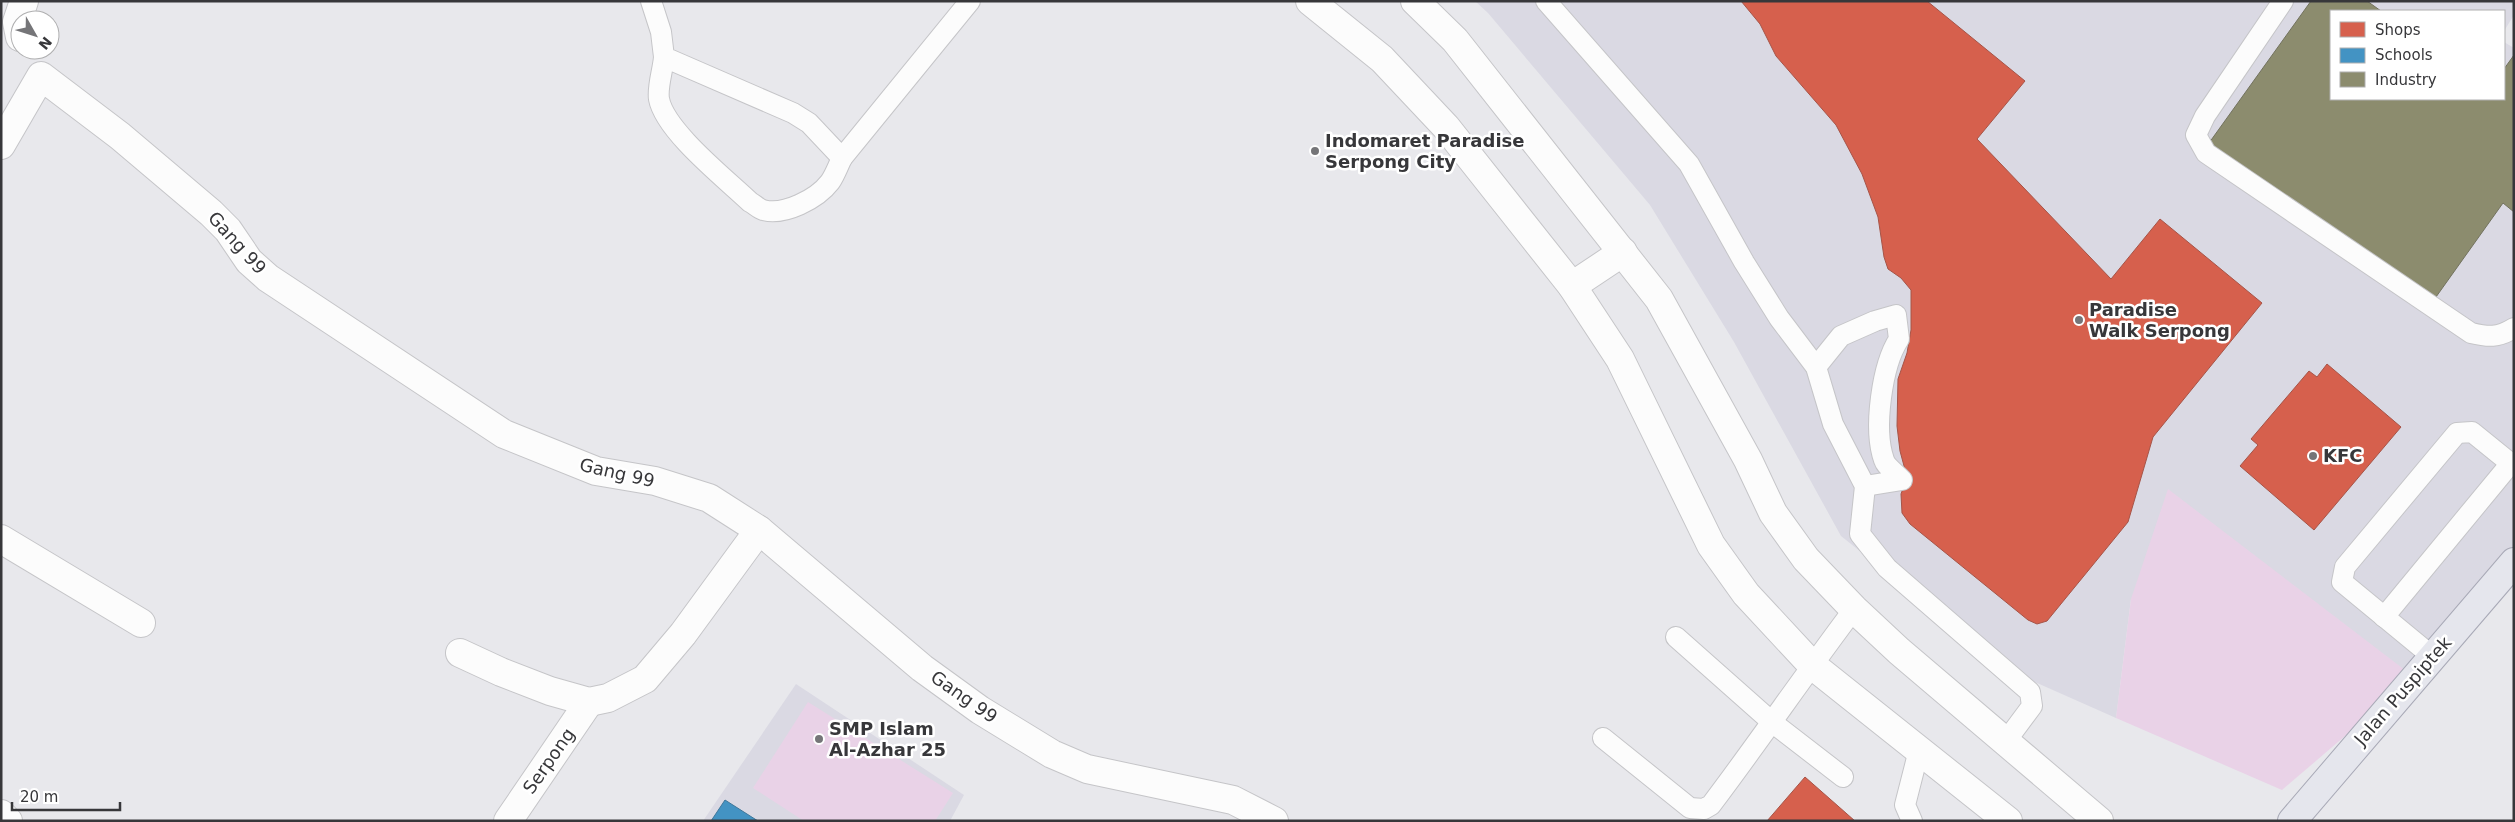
<svg xmlns="http://www.w3.org/2000/svg" width="2515" height="822" font-family="'DejaVu Sans',sans-serif">
  <style>
    .built { fill: #dad9e3 }
    .green { fill: #e9d2e7 }
    .shops { fill: #d6604d; stroke: #a65447 }
    .schools { fill: #4393c3; stroke: #3f779a }
    .industry { fill: #8c8c6e; stroke: #72725e }
    .lines { fill: none; stroke-linecap: round; stroke-linejoin: round }
    .service-casing { stroke: #c5c5c8; stroke-width: 22 }
    .minor-casing { stroke: #c5c5c8; stroke-width: 30 }
    .primary-casing { stroke: #a8a9b6; stroke-width: 30 }
    .service { stroke: #fcfcfc; stroke-width: 20 }
    .minor { stroke: #fcfcfc; stroke-width: 28 }
    .primary { stroke: #e5e6ed; stroke-width: 28 }
    .poi-dot { fill: #757578; stroke: #fff; stroke-width: 2 }
    .labels { text-anchor: middle; stroke-width: 5; stroke-linejoin: round; paint-order: stroke }
    .poi-label { font-size: 18px; font-weight: bold; fill: #37373a; stroke: #fff; text-anchor: start }
    .street-label { font-size: 18px; fill: #37373a; stroke: #fff }
  </style>
  <rect width="100%" height="100%" fill="#e8e8ec"/>
  <g class="built">
    <polygon points="1475,1 2514,1 2514,15 2504,31 2504,11 2331,11 2331,99 2504,99 2504,42 2514,48 2514,552 2414,677 2131,599 2116,718 2010,671 1841,536 1734,342 1650,205 1488,13"/>
    <polygon points="796,684 964,795 950,821 703,821"/>
  </g>
  <g class="green">
    <polygon points="2168,489 2414,677 2282,790 2116,718 2131,599"/>
    <polygon points="808,702 953,793 935,821 804,821 753,788"/>
  </g>
  <g class="shops">
    <polygon points="1741,1 1927,1 2025,81 1977,139 2111,279 2160,219 2262,303 2153,437 2128,522 2047,621 2037,624 2028,620 1910,524 1902,513 1901,494 1907,477 1900,451 1897,426 1898,379 1907,353 1911,330 1911,290 1901,278 1888,269 1884,257 1878,217 1862,174 1836,125 1776,56 1760,24"/>
    <polygon points="2327,364 2401,427 2314,530 2240,466 2258,445 2251,439 2309,371 2317,377"/>
    <polygon points="1805,777 1855,821 1767,821"/>
  </g>
  <polygon class="schools" points="725,800 758,821 711,821"/>
  <polygon class="industry" points="2311,1 2367,1 2381,11 2331,11 2331,99 2504,99 2504,69 2514,55 2514,212 2503,203 2431,304 2209,143"/>
  <g class="lines">
    <defs>
      <g id="service">
        <polyline points="651,1 661,32 664,57 793,113 809,123 842,158 970,1"/>
        <polyline points="1546,1 1689,164 1744,262 1779,318 1816,367 1833,424 1865,486 1860,534 1887,568 2030,692 2032,706 2006,741"/>
        <path d="M 2283,1 L 2205,116 L 2196,135 L 2206,153 L 2471,333 C 2488,337 2498,338 2514,328"/>
        <path d="M 664,57 C 663,70 657,87 659,99 C 665,131 726,179 750,202 C 754,204 759,209 763,210 C 784,216 817,199 830,182 C 835,175 838,166 842,158"/>
        <path d="M 1816,367 L 1841,336 L 1875,321 L 1896,315 L 1899,339 C 1882,365 1873,429 1884,460 C 1886,467 1897,474 1902,480 L 1865,486"/>
        <polyline points="2384,617 2511,463"/>
        <polyline points="1676,637 1773,723 1843,777"/>
        <polyline points="2433,657 2342,582 2345,567 2457,433 2472,432 2514,466"/>
        <path d="M 1603,738 L 1690,808 L 1704,809 L 1711,805 C 1760,740 1805,674 1854,609"/>
        <polyline points="1912,821 1905,805 1919,750"/>
      </g>
      <g id="minor">
        <polyline points="1310,1 1382,59 1446,127 1572,286 1620,359 1711,545 1746,594 1812,665 2008,821"/>
        <polyline points="1415,1 1455,40 1659,299 1748,460 1773,513 1806,559 1854,609 1899,651 2099,821"/>
        <polyline points="20,37 17,22 24,1"/>
        <polyline points="1,145 41,76 120,136 211,213 228,230 249,261 268,278 504,434 596,471 655,481 709,498 759,530 922,668 980,710 1052,754 1087,769 1233,800 1274,821"/>
        <polyline points="1572,286 1623,252"/>
        <polyline points="1,539 141,623"/>
        <polyline points="460,653 501,672 550,691 589,702 608,698 645,679 683,634 759,530"/>
        <polyline points="1,814 8,821"/>
        <polyline points="508,821 589,702"/>
      </g>
      <polyline id="primary" points="2292,821 2514,562"/>
    </defs>
    <use href="#service" class="service-casing"/>
    <use href="#minor" class="minor-casing"/>
    <use href="#primary" class="primary-casing"/>
    <use href="#service" class="service"/>
    <use href="#minor" class="minor"/>
    <use href="#primary" class="primary"/>
  </g>
  <g class="poi-dot">
    <circle cx="1315" cy="151" r="5"/>
    <circle cx="2079" cy="320" r="5"/>
    <circle cx="2313" cy="456" r="5"/>
    <circle cx="819" cy="739" r="5"/>
  </g>
  <g class="labels">
    <g class="poi-label">
      <text x="1325" y="147">Indomaret Paradise<tspan x="1325" dy="21">Serpong City</tspan></text>
      <text x="2089" y="316">Paradise<tspan x="2089" dy="21">Walk Serpong</tspan></text>
      <text x="2323" y="462">KFC</text>
      <text x="829" y="735">SMP Islam<tspan x="829" dy="21">Al-Azhar 25</tspan></text>
    </g>
    <g class="street-label">
      <text transform="translate(237 243) rotate(48)" y="6">Gang 99</text>
      <text transform="translate(617 473) rotate(13)" y="6">Gang 99</text>
      <text transform="translate(2403 691) rotate(-49)" y="6">Jalan Puspiptek</text>
      <text transform="translate(964 697) rotate(35)" y="6">Gang 99</text>
      <text transform="translate(549 761) rotate(-55)" y="6">Serpong</text>
    </g>
  </g>
  <rect width="2515" height="822" fill="none" stroke="#37373a" stroke-width="5"/>
  <rect x="2330" y="10" width="175" height="90" fill="#ffffff" stroke="#afafb0"/>
  <rect x="2340" y="22" width="25" height="15" fill="#d6604d" stroke="#afafb0"/>
  <text x="2375" y="35" font-size="15" fill="#37373a">Shops</text>
  <rect x="2340" y="48" width="25" height="15" fill="#4393c3" stroke="#afafb0"/>
  <text x="2375" y="60" font-size="15" fill="#37373a">Schools</text>
  <rect x="2340" y="72" width="25" height="15" fill="#8c8c6e" stroke="#afafb0"/>
  <text x="2375" y="85" font-size="15" fill="#37373a">Industry</text>
  <g transform="translate(35 35) rotate(129)"><circle r="24" fill="#ffffff" stroke="#afafb0"/>
  <path d="M0-4L9 19L0 12L-9 19Z" fill="#757578"/>
  <text y="-8" font-size="14" font-weight="bold" text-anchor="middle" fill="#37373a">N</text>
  </g>
  <path d="M12 802v8h108v-8" fill="none" stroke="#37373a" stroke-width="2.5"/>
  <text x="20" y="802" font-size="15" fill="#37373a" stroke="#ffffff" stroke-width="4" paint-order="stroke">20 m</text>
</svg>
